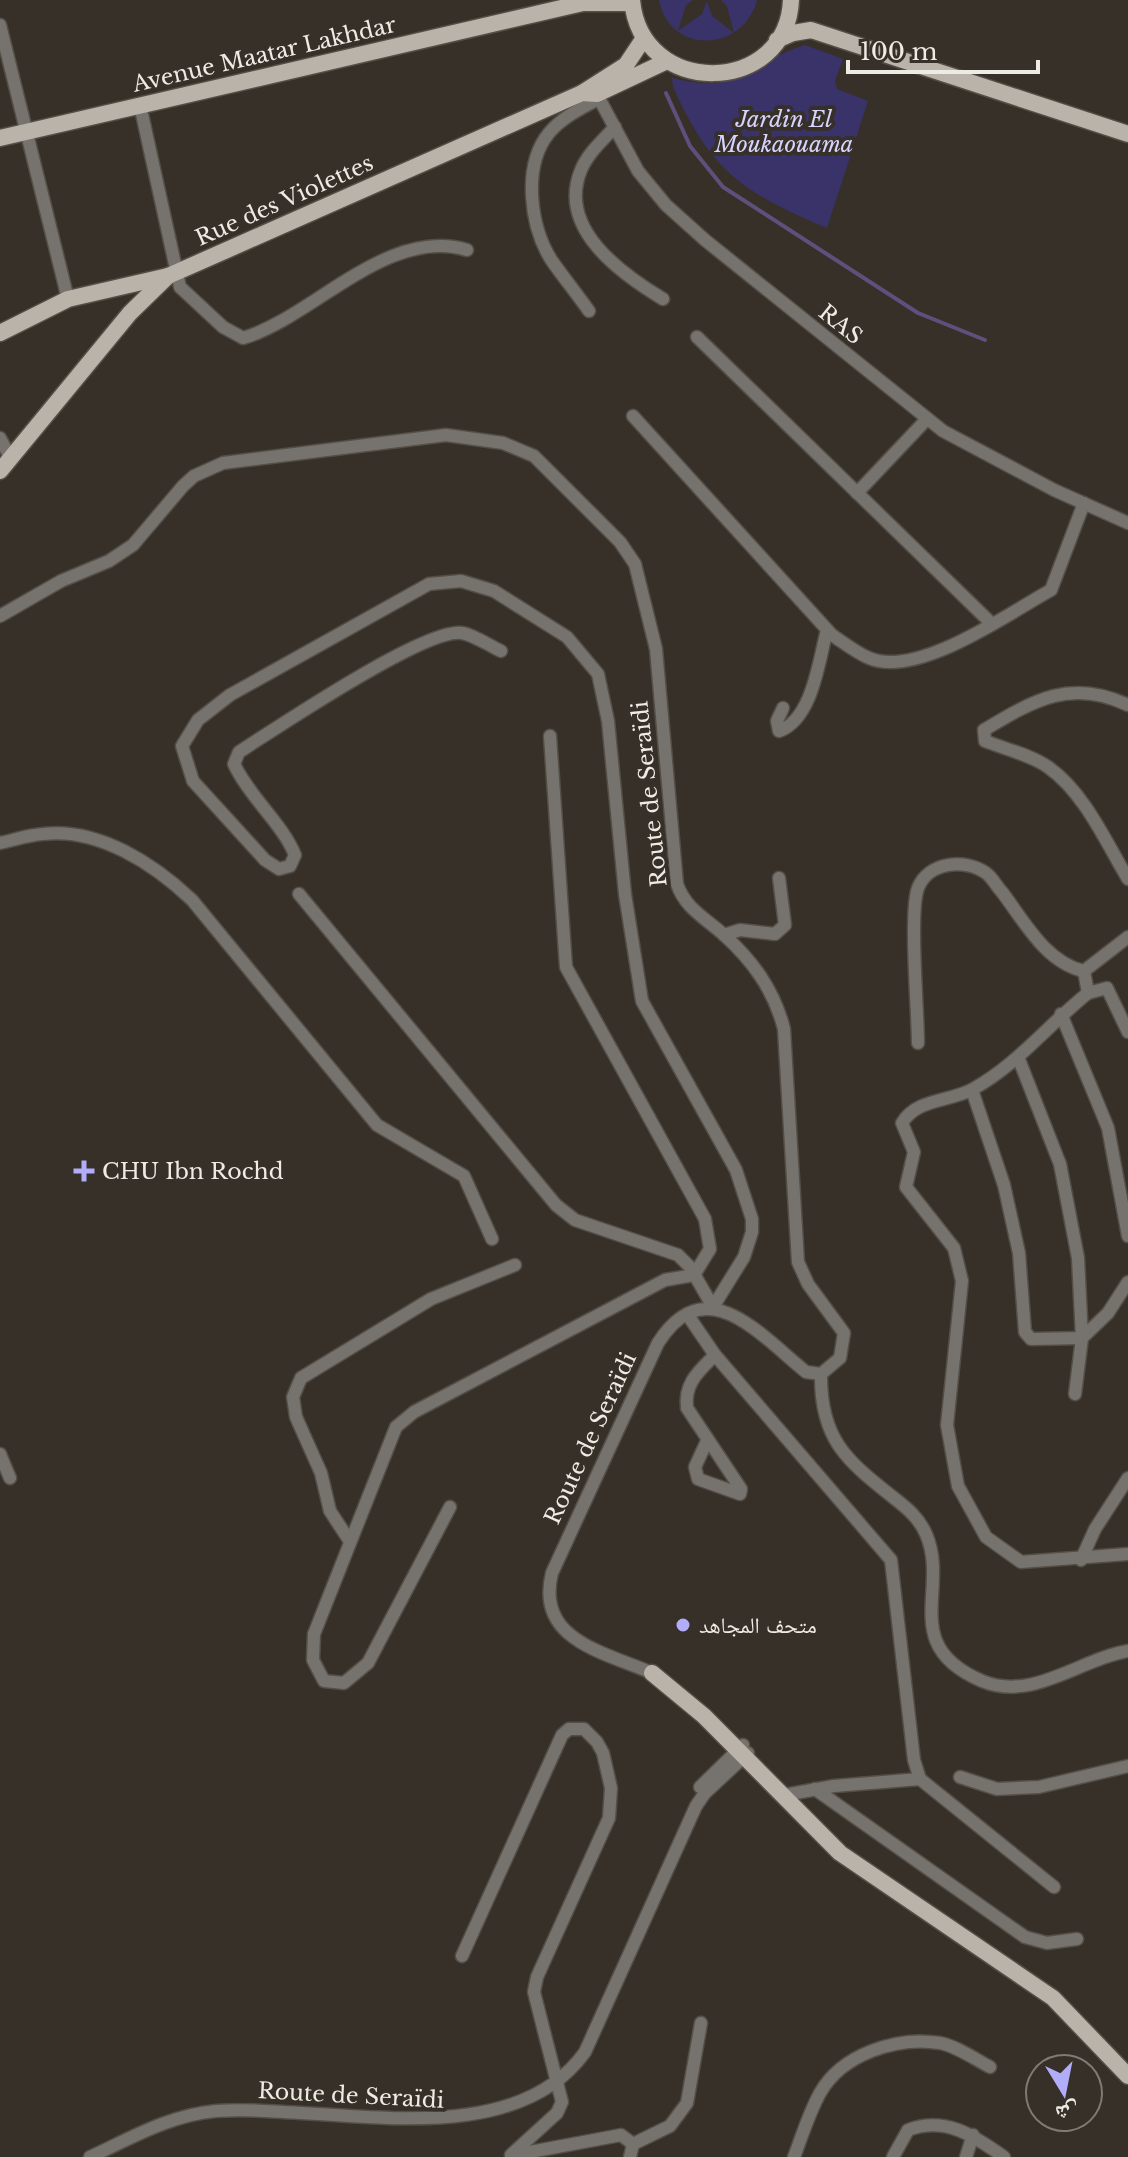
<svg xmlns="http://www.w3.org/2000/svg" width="1128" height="2157" font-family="'Libre Baskerville','Noto Naskh Arabic',serif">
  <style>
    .green { fill: #3a336a }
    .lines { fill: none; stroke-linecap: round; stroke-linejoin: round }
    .stream { stroke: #5e4f7d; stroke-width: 4 }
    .minor-casing { stroke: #544e46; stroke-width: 15 }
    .major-casing { stroke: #544e46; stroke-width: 19 }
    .minor { stroke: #76736e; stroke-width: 12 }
    .major { stroke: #bab3aa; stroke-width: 16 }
    .poi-dot { fill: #b2adf9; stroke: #373028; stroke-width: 3 }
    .labels { text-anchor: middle; stroke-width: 8; stroke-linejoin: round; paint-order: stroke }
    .street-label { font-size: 22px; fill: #eeeae4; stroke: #373028 }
    .park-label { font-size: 22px; font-style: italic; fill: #d6d4fe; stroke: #373028 }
    .poi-label { font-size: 22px; fill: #eeeae4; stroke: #373028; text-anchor: start }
  </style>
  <rect width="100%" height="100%" fill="#373028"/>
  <g class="green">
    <path d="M 659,0 L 693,0 L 686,5 L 678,31 L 702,14 L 707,1 L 712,16 L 734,33 L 727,6 L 721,0 L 757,0 C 744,52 670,56 659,0 Z"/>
    <path d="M 805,45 L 843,59 L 835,81 L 837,89 L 868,101 L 827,228 C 744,193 711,172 673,87 L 672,78 C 745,96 746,63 805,45 Z"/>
  </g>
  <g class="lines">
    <polyline class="stream" points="666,93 690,146 723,187 918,313 985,340"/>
    <defs>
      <g id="minor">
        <polyline points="0,25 68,299"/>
        <polyline points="593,87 638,171 666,205 705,240 943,431 1054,490 1128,523"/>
        <path d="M 140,105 L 180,287 L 223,327 L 243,338 C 312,318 387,226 467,250"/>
        <path d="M 615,127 C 603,140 588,153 581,170 C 557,228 620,273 663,299"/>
        <path d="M 589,311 C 577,294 564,278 552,261 C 530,227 522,166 549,133 C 562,117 582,108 600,98"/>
        <polyline points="697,337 991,623"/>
        <path d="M 633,416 L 832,635 C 844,643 857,653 869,658 C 917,679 1009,613 1051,590 L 1084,503"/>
        <polyline points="0,438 10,457"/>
        <polyline points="857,493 927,419"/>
        <path d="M 0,616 L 61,581 L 109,561 L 133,545 L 183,486 L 194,476 L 223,463 L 446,435 L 503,443 L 534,456 L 620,542 L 635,564 L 656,649 L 677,884 C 685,908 705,918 723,934 C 753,961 774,990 784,1029 L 798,1262 L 808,1284 L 844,1333 L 840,1358 L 821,1374 L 806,1372 C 760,1335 706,1268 658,1343 L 552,1573 C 535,1640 604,1652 652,1673"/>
        <path d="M 1128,705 C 1071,678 1034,700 984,730 L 985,741 C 1005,749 1031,755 1048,767 C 1084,792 1106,842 1128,879"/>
        <path d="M 783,708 L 777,721 L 779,731 C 813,719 819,659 827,630"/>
        <path d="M 0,843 C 14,840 28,835 43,834 C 98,827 154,864 192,900 L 377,1125 L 464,1176 L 492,1239"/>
        <path d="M 299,894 L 556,1205 L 575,1220 L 678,1255 L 690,1267 L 713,1307 L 744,1257 L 752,1232 L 752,1219 L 736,1170 L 642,1001 L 625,894 L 608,721 L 598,674 L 567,637 L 494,591 L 461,581 L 429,584 L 230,695 L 198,720 L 182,746 L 193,781 L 265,860 L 279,869 L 290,866 L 295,855 C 282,823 250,798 234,764 L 239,752 C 275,729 426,627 462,633 C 474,635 490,646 501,651"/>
        <polyline points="724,935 740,930 775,934 785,925 779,878"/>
        <path d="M 1084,971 L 1088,993 C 1049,1024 1018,1064 973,1089 C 950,1102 917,1098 902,1123 L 914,1152 L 906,1187 L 954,1248 L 962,1281 L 947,1425 L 958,1486 L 986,1537 L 1021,1562 L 1128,1554"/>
        <polyline points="1088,993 1107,988 1128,1032"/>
        <polyline points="1061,1014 1108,1128 1128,1236"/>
        <path d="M 918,1043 C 918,1012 909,912 918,888 C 928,862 965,858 986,873 C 992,877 997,887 1002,892 C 1024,921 1046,963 1084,971 L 1128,937"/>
        <polyline points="972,1090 1004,1185 1019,1253 1025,1332 1031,1339 1082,1338 1078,1258 1060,1164 1018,1057"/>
        <polyline points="687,1314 715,1355 891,1560 914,1760 920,1779 1054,1887"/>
        <path d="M 821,1374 C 820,1439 846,1460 894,1498 C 907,1508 919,1518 926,1534 C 950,1589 898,1645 982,1681 C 1032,1702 1080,1659 1128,1651"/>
        <polyline points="1075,1394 1082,1338 1108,1313 1128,1282"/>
        <path d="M 707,1441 L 695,1467 L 698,1479 L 740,1494 L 741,1489 L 687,1408 C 684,1383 699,1371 715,1355"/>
        <polyline points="0,1454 10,1478"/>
        <polyline points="450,1507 368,1663 344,1683 324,1681 313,1660 314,1634 396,1427 414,1412 665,1280 694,1275 710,1249 705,1219 566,967 550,736"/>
        <polyline points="349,1540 330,1511 321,1473 296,1417 293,1397 301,1378 431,1299 515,1265"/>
        <polyline points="1081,1560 1095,1529 1128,1478"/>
        <polyline points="960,1777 997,1789 1039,1787 1128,1766"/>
        <polyline points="700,1787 743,1745"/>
        <polyline points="815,1789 1025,1937 1047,1943 1077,1939"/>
        <polyline points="790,1794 834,1786 920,1779"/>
        <polyline points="462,1956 562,1735 569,1729 584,1729 597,1742 603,1753 611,1788 609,1818 537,1977 534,1992 562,2102 557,2113 511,2155"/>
        <polyline points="514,2155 621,2135 633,2144"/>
        <path d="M 90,2157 C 131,2138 170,2115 216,2111 C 328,2104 510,2157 585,2052 L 696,1806 L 705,1793 L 748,1753"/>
        <polyline points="630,2157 633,2144 670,2126 687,2103 701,2023"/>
        <path d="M 794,2157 C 802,2136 809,2113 820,2093 C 842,2054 897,2036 940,2043 C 956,2046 975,2059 990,2067"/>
        <path d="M 893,2157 L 908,2130 C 945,2116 973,2135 1004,2157"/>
        <polyline points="966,2157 973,2135"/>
      </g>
      <g id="major">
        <path d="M 632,0 C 641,99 787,96 791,0"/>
        <polyline points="777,40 793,33 811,30 1128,134"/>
        <polyline points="582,93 597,94 667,61"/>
        <polyline points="0,138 583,3 632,3"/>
        <polyline points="0,333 68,299 168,276 582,93 626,65 644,38"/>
        <polyline points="0,471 130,313 168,276"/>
        <polyline points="652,1673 704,1716 840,1853 1053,1998 1128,2076"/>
      </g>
    </defs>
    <use href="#minor" class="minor-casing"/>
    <use href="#major" class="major-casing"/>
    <use href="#minor" class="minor"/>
    <use href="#major" class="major"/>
  </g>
  <g class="poi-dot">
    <path d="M80 1159h8v8h8v8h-8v8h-8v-8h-8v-8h8z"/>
    <circle cx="683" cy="1625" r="8"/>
  </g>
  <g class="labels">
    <g class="street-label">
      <text transform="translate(264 54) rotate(-13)" y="8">Avenue Maatar Lakhdar</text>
      <text transform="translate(284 200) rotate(-24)" y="8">Rue des Violettes</text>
      <text transform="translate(841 324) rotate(39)" y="8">RAS</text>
      <text transform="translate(649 794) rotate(-96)" y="8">Route de Seraïdi</text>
      <text transform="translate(590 1438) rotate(-65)" y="8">Route de Seraïdi</text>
      <text transform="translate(351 2095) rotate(3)" y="8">Route de Seraïdi</text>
    </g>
    <g class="park-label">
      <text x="784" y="127">Jardin El<tspan x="784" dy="25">Moukaouama</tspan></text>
    </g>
    <g class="poi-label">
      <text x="102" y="1179">CHU Ibn Rochd</text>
      <text x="699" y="1633">متحف المجاهد</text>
    </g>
  </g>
  <g transform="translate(1064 2093) rotate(170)"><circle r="38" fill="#373028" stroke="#807a73" stroke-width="2"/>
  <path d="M0-6L14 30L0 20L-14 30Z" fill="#b2adf9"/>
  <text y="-12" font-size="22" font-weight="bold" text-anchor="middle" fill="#eeeae4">ش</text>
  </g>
  <path d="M848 60v12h190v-12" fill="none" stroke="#eeeae4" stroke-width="4"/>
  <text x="860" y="60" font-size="24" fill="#eeeae4" stroke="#373028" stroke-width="6" paint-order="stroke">100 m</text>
</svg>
